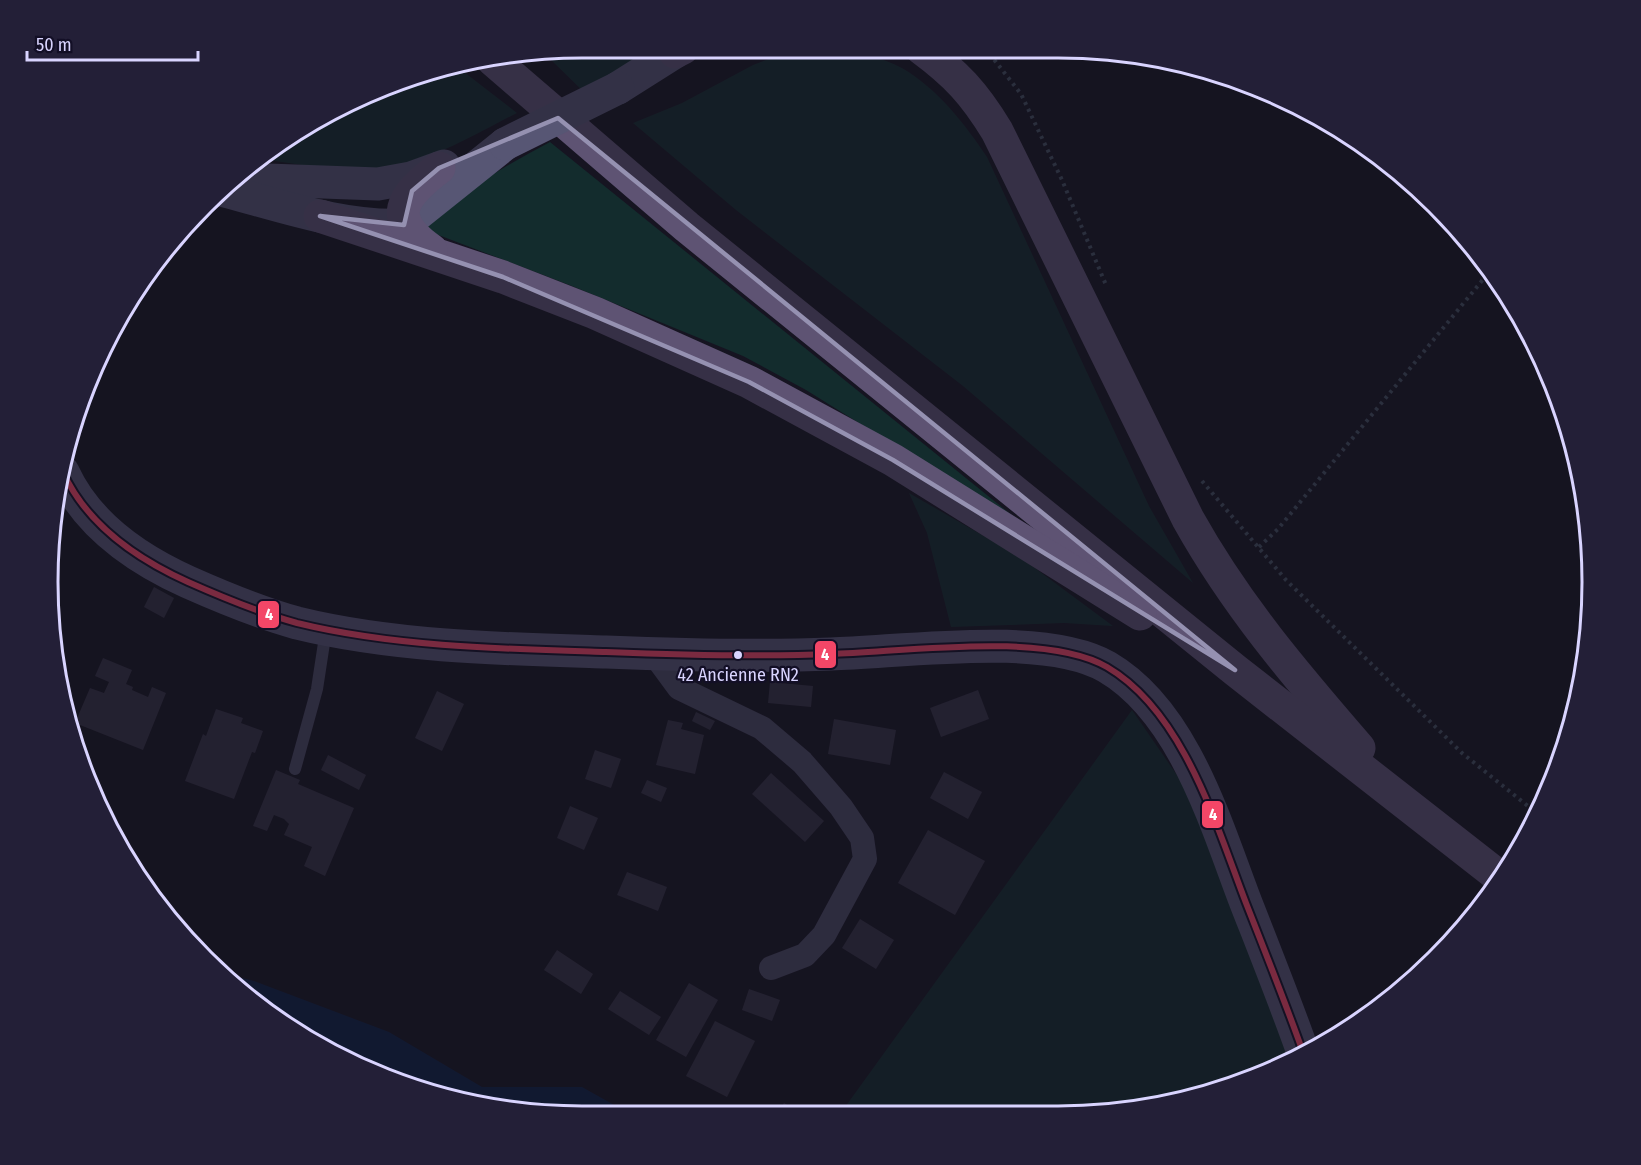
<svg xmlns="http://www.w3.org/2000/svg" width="1641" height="1165" font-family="'Fira Sans Condensed',sans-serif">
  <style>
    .green { fill: #132c2d }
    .water { fill: #0d2144 }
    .building { fill: #343243 }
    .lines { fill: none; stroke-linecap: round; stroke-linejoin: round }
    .path { stroke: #44505f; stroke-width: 4; stroke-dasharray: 3 4.5; stroke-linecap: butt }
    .lane { stroke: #4a4962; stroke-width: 12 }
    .street { stroke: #4a4962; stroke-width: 24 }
    .secondary { stroke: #575674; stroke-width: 33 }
    .primary { stroke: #5e5373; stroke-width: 33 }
    .secondary-bridge { stroke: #575674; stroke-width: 33 }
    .bus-1-casing { stroke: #130f26; stroke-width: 10 }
    .bus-1 { stroke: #f34667; stroke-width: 6 }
    .marked { fill: none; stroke: #9591b1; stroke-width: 4.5; stroke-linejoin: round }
    .bus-dot { fill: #d9d4ff; stroke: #130f26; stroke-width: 2 }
    .labels { text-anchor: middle; stroke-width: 4.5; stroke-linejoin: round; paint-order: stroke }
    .bus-label { font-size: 18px; fill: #d9d4ff; stroke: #130f26 }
    .rim { fill: none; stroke: #d9d4ff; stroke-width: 3 }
    .line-badge { stroke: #130f26; stroke-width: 2 }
    .badge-label { font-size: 16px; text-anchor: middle; font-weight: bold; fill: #fff }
  </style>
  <rect width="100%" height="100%" fill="#161421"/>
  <g class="green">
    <polygon points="583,48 649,48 642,61 592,100 544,53"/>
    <path d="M 836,49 C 858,53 882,57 902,68 C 938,89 965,124 987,157 L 1149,506 L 1193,583 L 963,386 L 736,210 L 633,123 L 682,103 L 753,65 L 792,50 Z"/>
    <path d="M 455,65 L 517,113 C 478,133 438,157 395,166 C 351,175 305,165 262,159 L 286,138 L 444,66 Z"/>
    <path d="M 550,142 L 1029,529 L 806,390 L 743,356 L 572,286 L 428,231 L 427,223 C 465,190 506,165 550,142 Z"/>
    <polygon points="909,493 1020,557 1113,626 1064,623 951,627 927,533"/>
    <polygon points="1132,710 1181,781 1217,865 1292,1063 1129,1112 840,1114"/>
  </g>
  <polygon class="water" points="222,973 254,981 389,1032 482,1087 582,1087 632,1115 548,1116 444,1099 346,1062 257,1007"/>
  <g class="building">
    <polygon points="154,587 174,598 164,618 144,607"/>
    <polygon points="103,658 132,670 126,684 133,687 132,690 148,697 152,687 166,693 143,750 75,723 90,688 104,693 109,682 95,676"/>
    <polygon points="770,682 813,686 811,707 768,703"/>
    <polygon points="978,690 989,719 941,737 930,708"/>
    <polygon points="437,691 464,704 442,751 415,738"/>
    <polygon points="216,709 243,718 241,723 263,731 255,753 252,752 234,799 185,781 203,734 206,736"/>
    <polygon points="696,712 715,721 710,730 692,721"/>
    <polygon points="834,719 896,730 890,765 828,754"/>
    <polygon points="668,720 683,723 681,729 704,735 695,774 656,765"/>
    <polygon points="595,750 621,759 611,788 585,779"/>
    <polygon points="328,755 366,775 359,790 321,770"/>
    <polygon points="276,770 300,780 298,784 354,808 325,876 304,866 312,847 284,835 289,824 284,819 274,815 267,831 253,826"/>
    <polygon points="944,772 982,792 968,819 930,798"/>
    <polygon points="771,773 824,821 805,842 752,794"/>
    <polygon points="647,780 667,788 661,802 641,793"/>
    <polygon points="570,806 598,818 584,850 557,838"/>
    <polygon points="928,830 985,861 955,915 898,883"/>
    <polygon points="627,872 667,887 658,911 617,895"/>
    <polygon points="860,919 894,940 876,969 842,948"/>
    <polygon points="557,950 593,974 581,994 544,970"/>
    <polygon points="689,983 718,1000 686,1057 656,1040"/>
    <polygon points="749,989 780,1000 772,1021 742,1010"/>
    <polygon points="620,991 661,1017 649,1035 608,1009"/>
    <polygon points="715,1021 755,1041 727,1097 686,1076"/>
    <polygon points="784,1103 798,1112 797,1114 777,1114"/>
  </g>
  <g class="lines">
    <g class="path">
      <polyline points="985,48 1021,94 1062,180 1106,285"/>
      <polyline points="1202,481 1286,580 1462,753 1539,815"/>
      <polyline points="1259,547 1278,529 1490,271"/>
    </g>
    <polyline class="lane" points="295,769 317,689 326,630"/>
    <polyline class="street" points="654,654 679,688 762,728 802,762 841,807 862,838 865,859 824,935 805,955 771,968"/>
    <g class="secondary">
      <polyline points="618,88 675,52"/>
      <polyline points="238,179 378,184 411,178 444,166"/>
      <path d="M 225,191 C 282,206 344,228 404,225 L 505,144"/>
      <path d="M 63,472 C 87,525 137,559 188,582 C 224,598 260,613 297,623 C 395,647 505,649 606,652 C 681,655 756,657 831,654 C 904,652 1045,631 1107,667 C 1184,712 1216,825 1246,903 C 1266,954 1286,1004 1304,1055"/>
    </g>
    <g class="primary">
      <path d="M 921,48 C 956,74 974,93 997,131 L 1188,519 C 1236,605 1295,674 1359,748"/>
      <polyline points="675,52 683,48"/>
      <polyline points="493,60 687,227 1235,670 1501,878"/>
      <polyline points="320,216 503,277 595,313 749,382 893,460 1140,614"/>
      <path d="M 431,250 C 386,218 401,197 439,168"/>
    </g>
    <polyline class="secondary-bridge" points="505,144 618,88"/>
    <defs>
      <path id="bus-1" d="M 63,472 C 87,525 137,559 188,582 C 224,598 260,613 297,623 C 395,647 505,649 606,652 C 681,655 756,657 831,654 C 904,652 1045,631 1107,667 C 1184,712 1216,825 1246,903 C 1266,954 1286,1004 1304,1055"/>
    </defs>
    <use href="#bus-1" class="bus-1-casing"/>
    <use href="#bus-1" class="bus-1"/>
  </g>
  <path d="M0 0H1641V1165H0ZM 558,118 L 1235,670 L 893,460 L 749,382 L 503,277 L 320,216 L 404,225 L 412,191 L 439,168 Z" fill="#161421" fill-opacity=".55" fill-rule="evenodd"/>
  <path class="marked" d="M 558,118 L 1235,670 L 893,460 L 749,382 L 503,277 L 320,216 L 404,225 L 412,191 L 439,168 Z"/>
  <circle class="bus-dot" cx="738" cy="655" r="5"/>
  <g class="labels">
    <g class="bus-label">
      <text x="738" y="681">42 Ancienne RN2</text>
    </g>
  </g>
  <path d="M0 0H1641V1165H0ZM582 58H1058A524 524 0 0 1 1582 582V582A524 524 0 0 1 1058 1106H582A524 524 0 0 1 58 582V582A524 524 0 0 1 582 58Z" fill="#231f37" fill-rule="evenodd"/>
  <path class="rim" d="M582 58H1058A524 524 0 0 1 1582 582V582A524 524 0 0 1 1058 1106H582A524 524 0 0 1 58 582V582A524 524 0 0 1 582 58Z"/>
  <g class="line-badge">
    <rect x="257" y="600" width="23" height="29" rx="6" fill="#f34667"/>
    <rect x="814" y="640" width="23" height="29" rx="6" fill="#f34667"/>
    <rect x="1201" y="800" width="23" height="29" rx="6" fill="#f34667"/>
  </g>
  <g class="badge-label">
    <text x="269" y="620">4</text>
    <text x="825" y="660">4</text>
    <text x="1213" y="820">4</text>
  </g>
  <path d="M27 51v9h171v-9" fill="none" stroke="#d9d4ff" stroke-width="3"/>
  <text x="36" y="51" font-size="18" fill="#d9d4ff" stroke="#130f26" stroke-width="4.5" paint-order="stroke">50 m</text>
</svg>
